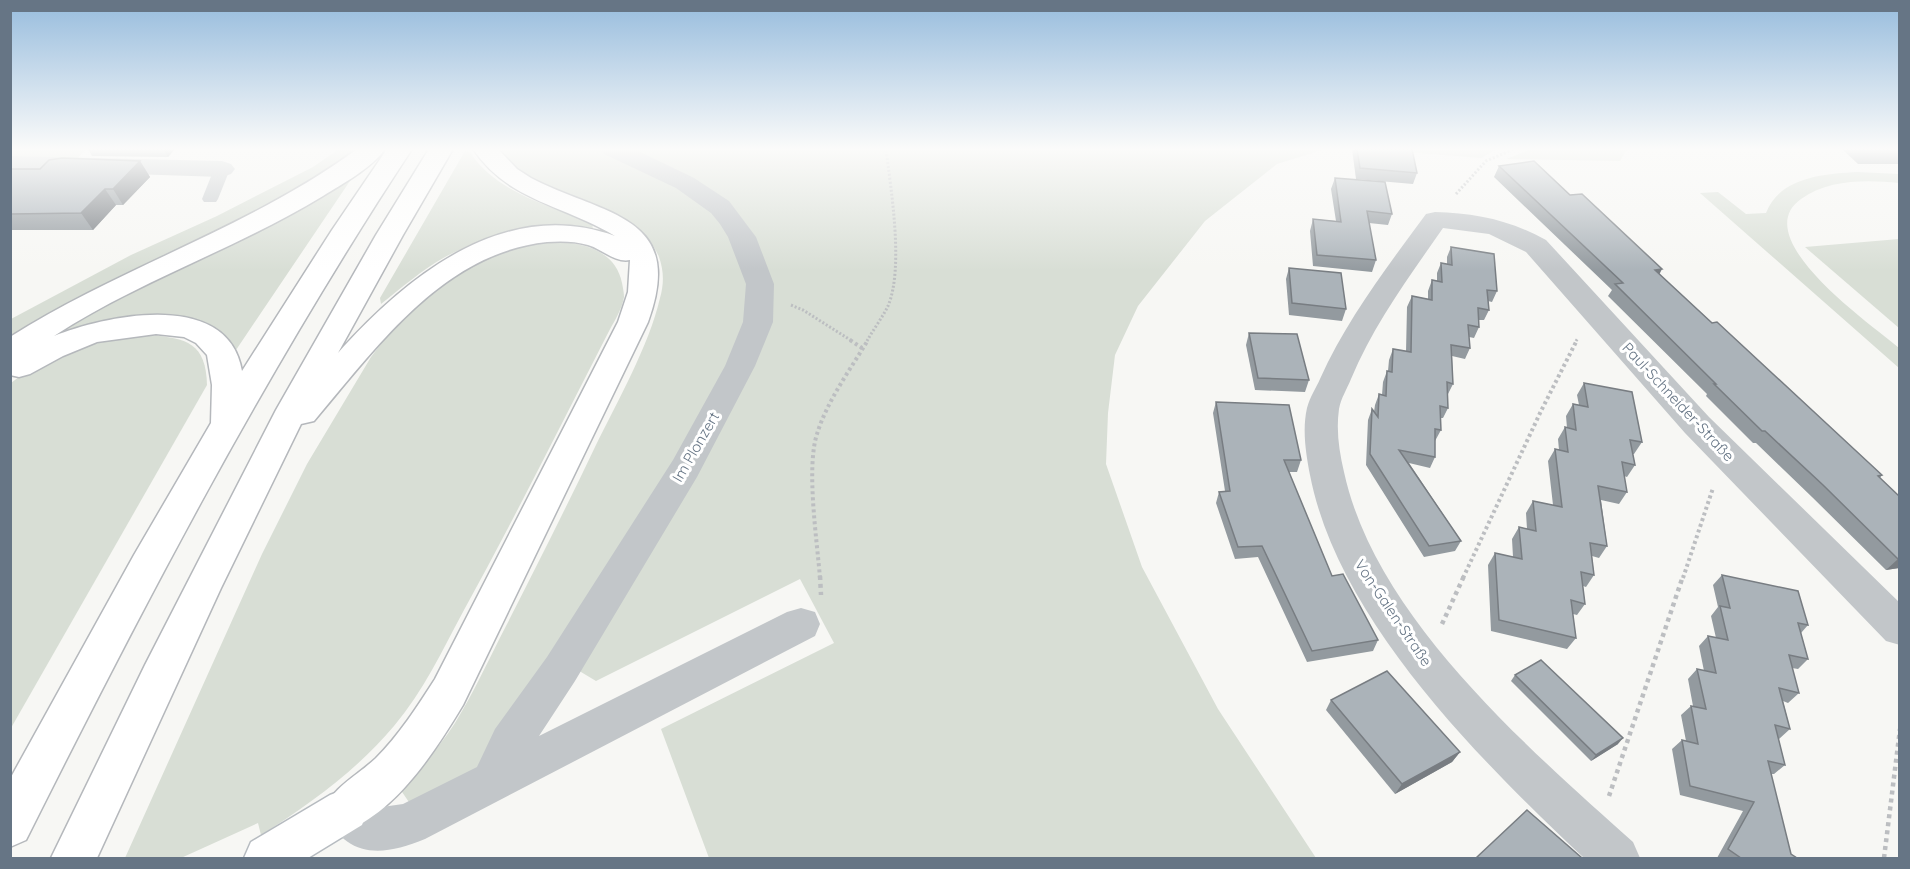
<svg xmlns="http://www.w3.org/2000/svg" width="1910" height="869" font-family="Quicksand,sans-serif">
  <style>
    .green { fill: #d8ded5 }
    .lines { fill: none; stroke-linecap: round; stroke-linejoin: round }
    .secondary-casing { stroke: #b6bbc0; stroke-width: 3 }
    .highway-casing { stroke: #b5b8bc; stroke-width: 3 }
    .path-far2 { stroke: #bcbec1; stroke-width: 3; stroke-dasharray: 2 2; stroke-linecap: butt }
    .path-far1 { stroke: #bcbec1; stroke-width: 4; stroke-dasharray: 3 3; stroke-linecap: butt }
    .path { stroke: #bcbec1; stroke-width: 4.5; stroke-dasharray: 4 4; stroke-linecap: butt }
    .lane { fill: #c2c6c9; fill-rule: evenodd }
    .street { fill: #c2c6c9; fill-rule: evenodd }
    .secondary { fill: #fff; fill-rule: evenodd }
    .highway { fill: #fff; fill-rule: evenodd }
    .wall { fill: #939a9f }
    .shaded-wall { fill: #787d82 }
    .building { fill: #abb3b9; stroke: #787d82; stroke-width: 1.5 }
    .labels { text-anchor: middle; stroke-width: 6; stroke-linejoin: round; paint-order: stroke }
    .street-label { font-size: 15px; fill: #667585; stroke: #fff }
  </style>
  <rect width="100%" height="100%" fill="#f7f7f4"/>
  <g class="green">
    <polygon points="11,149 86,149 77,159 11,157"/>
    <path d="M 339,149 L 357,149 C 321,178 281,202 240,223 C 164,262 81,288 11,339 L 11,319 L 131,255 L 217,216 L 313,167 Z"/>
    <path d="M 497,149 L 1325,149 L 1277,164 L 1205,221 L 1138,306 L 1115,355 L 1108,413 L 1106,464 L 1142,567 L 1218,709 L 1316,858 L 709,858 L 661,729 L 834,643 L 800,579 L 596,681 L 556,657 L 470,781 L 415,811 L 400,789 C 420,768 439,748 455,723 C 474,692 489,659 506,626 C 536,567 566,508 595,447 C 617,402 649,346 660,298 C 664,284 664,271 659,257 C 638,203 557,201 515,169 C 508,164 503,156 497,149 Z"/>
    <polygon points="1368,149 1497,149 1481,158"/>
    <polygon points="1532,149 1627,149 1620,161 1506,159"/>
    <path d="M 465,151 L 470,152 C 495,192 550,206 592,223 L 593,229 C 542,222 490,233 445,257 C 422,270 401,288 381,304 L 380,298 Z"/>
    <path d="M 356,172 L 236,350 C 225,330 211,324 190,319 L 36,343 L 60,327 Z"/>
    <path d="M 1857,172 L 1899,174 L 1899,183 C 1867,180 1829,179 1801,199 C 1746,238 1871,324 1899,348 L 1899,368 L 1700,193 L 1718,192 L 1746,214 L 1766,213 C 1780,177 1823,174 1857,172 Z"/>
    <polygon points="1899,239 1899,328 1805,247"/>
    <path d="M 548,241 C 579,242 615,248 622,283 C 623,288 624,293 624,297 C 622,310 613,323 607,335 C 560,427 514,519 464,610 C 443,649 423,692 394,726 C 356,771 310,804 261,835 L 258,823 L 181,858 L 125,858 L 262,554 L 307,464 L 371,357 L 397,322 L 462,267 L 523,245 Z"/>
    <path d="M 149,335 C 187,338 206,343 207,385 L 11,728 L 11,383 C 51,351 99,340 149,335 Z"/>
  </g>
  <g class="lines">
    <defs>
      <polygon id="secondary" points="346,789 362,795 368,810 362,825 308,858 244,858 251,842 330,795"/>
      <g id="highway">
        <path d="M 357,149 L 385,149 C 373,167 341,185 323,196 C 236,249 138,281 54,336 C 107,315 228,289 242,371 L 332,230 L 387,149 L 412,149 C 265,372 145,602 26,840 L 10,847 L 10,779 L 134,555 L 211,423 L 212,385 L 207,355 L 196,343 L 184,337 L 156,334 L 97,342 L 63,356 L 30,374 L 19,377 L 10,375 L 10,337 C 122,266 250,228 357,149 Z"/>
        <path d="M 429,149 L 453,149 L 403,235 L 338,353 C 407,276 505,196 615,236 C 565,205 509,202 473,149 L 498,149 L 517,169 L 531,178 C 604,216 687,214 648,322 L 463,705 C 436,750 397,811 346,831 L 330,825 L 324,810 C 334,786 357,776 376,758 C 399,735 417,707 435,679 L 618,322 L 628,292 L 630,260 C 615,263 602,249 588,245 C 575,241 560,241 547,242 C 443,253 377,347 314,421 L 301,424 L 221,588 L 97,858 L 51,858 L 145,665 L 276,410 L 376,235 Z"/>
      </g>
    </defs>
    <use href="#secondary" class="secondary-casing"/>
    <use href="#highway" class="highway-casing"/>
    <g class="path-far2">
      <polyline points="1456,194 1486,161 1514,149"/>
      <polyline points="791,305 803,310 852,341"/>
      <path d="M 867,341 C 873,330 882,318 888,306 C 904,268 891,190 886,149"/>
      <polyline points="1576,341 1578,338"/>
    </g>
    <g class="path-far1">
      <polyline points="850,340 862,348"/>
      <path d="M 820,578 C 817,540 806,468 817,434 C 827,401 850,370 868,340"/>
      <polyline points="1463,578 1541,411 1577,340"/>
      <polyline points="1683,578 1713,488"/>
    </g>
    <g class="path">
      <polyline points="820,576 821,595"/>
      <polyline points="1442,624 1464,576"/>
      <polyline points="1609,796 1683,576"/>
      <polyline points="1884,858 1900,729"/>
    </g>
    <polygon class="lane" points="222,164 230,169 218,199 216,202 204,202 202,199 214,169"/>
    <g class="street">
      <path d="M 601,149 L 634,149 L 694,178 L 729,201 L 756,237 L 774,284 L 773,322 L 755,366 L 697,477 L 575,681 L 539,736 L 787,612 L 801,608 L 815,612 L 820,624 L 815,636 L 425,839 C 382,857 345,859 324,810 L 330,795 L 346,789 L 362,795 L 375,808 L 403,804 L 477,767 L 495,729 L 547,657 L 673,460 L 725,366 L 743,322 L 746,284 L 728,237 L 720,224 L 711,213 L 676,188 L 604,154 Z"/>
      <polygon points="10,156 222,161 231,164 235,169 231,174 222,177 10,170"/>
      <path d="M 1435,212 C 1475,213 1510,220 1546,240 L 1709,417 L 1900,603 L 1900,645 L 1886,641 L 1685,433 L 1526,252 L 1489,234 L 1443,228 C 1409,277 1374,324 1351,379 C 1347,389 1341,398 1339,409 C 1336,430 1339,451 1344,472 C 1375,616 1527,747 1633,842 L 1640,858 L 1584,858 C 1481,761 1338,620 1310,475 C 1306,454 1302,430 1307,408 C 1310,397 1316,388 1320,379 C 1347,319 1387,267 1426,214 Z"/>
    </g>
    <use href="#secondary" class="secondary"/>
    <use href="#highway" class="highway"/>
  </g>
  <g class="wall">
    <polygon points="88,149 175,149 168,157 92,156"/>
    <polygon points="1352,149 1412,149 1417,173 1413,184 1356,179"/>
    <polygon points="1842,149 1899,149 1899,164 1858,164"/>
    <polygon points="140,161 150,177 123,205 116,205 93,230 10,230 10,169 40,169"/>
    <polygon points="1499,166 1570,195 1882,475 1880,478 1899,496 1899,568 1886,570 1812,497 1756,443 1753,443 1706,396 1707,394 1608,296 1612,290 1494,177"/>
    <polygon points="1335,178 1392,214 1388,225 1369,223 1376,260 1372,272 1313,266 1310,231 1313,219 1336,221 1331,189"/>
    <polygon points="1451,247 1497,291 1492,302 1488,301 1489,310 1484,320 1479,320 1479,327 1474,338 1469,337 1470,348 1465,359 1452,356 1453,384 1448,394 1448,408 1443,418 1440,418 1441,430 1435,441 1435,457 1430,468 1409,463 1461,541 1455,551 1424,557 1366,465 1368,420 1372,409 1374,412 1375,405 1379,394 1382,395 1383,382 1387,371 1388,371 1389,360 1393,349 1406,352 1407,307 1412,296 1428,299 1428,291 1432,280 1437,281 1437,273 1441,263 1447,264 1447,257"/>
    <polygon points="1289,268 1346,309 1342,321 1289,315 1286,279"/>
    <polygon points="1249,333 1309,380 1305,392 1255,390 1246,345"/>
    <polygon points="1584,383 1642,442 1634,454 1633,454 1635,465 1627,477 1624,476 1627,492 1619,504 1601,500 1607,546 1599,558 1592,556 1594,575 1586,587 1583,586 1585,604 1577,615 1573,614 1576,638 1567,649 1491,631 1488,565 1495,553 1513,557 1512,539 1519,527 1527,529 1526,513 1533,501 1553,505 1548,461 1555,449 1559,450 1558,439 1565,427 1567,428 1566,416 1573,404 1579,405 1577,395"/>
    <polygon points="1216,402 1301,460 1297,472 1289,472 1332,576 1378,640 1373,651 1307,662 1258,557 1235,559 1216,503 1219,492 1225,491 1213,413"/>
    <polygon points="1722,575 1808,625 1801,633 1808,659 1798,669 1792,668 1799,693 1788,703 1783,701 1790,729 1779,739 1778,738 1785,765 1774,774 1771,774 1791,854 1797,858 1717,858 1743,811 1680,795 1672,749 1682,740 1686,741 1681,715 1691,706 1693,706 1688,679 1697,669 1704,671 1699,646 1708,636 1716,638 1711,616 1718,607 1713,585"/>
    <polygon points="1515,675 1618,744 1591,761 1511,681"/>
    <polygon points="1331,700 1460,752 1452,762 1395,794 1326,710"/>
  </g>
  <g class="shaded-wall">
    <polygon points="163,149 175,149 168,157"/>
    <polygon points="140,161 150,177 123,205 113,189"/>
    <polygon points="105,189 116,205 93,230 81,213"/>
    <polygon points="1662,269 1656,281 1655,270"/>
    <polygon points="1898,559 1899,559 1899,568 1886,570"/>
    <polygon points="1623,738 1618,744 1591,761 1596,755"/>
    <polygon points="1460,752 1452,762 1395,794 1402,784"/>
  </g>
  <g class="building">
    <polygon points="1357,149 1412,149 1417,173 1360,168"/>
    <polygon points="62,158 140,161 113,189 105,189 81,213 10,214 10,169 40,169 49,160"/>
    <polygon points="1534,161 1570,195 1582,194 1662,269 1655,270 1712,323 1717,322 1882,475 1878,476 1899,496 1899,559 1898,559 1823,485 1765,431 1762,431 1714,384 1716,384 1615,284 1623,283 1499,166"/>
    <polygon points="1335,178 1385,182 1392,214 1367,211 1376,260 1317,255 1313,219 1341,222"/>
    <polygon points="1451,247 1494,254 1497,291 1487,290 1489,310 1478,308 1479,327 1468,325 1470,348 1451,345 1453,384 1447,382 1448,408 1440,406 1441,430 1435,429 1435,457 1399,450 1461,541 1429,546 1370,454 1372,409 1378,417 1379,394 1386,396 1387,371 1392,372 1393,349 1411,352 1412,296 1432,300 1432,280 1442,282 1441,263 1452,265"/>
    <polygon points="1289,268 1341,273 1346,309 1292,303"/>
    <polygon points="1249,333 1297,334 1309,380 1258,378"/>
    <polygon points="1584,383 1632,392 1642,442 1630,440 1635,465 1622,462 1627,492 1598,486 1607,546 1590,543 1594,575 1581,572 1585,604 1571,600 1576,638 1499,620 1495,553 1522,559 1519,527 1536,531 1533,501 1562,507 1555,449 1568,452 1565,427 1576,430 1573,404 1588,407"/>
    <polygon points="1216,402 1289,405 1301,460 1284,460 1332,576 1343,574 1378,640 1312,651 1262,546 1238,547 1219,492 1230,491"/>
    <polygon points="1722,575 1798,591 1808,625 1798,623 1808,659 1789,655 1799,693 1779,688 1790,729 1775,725 1785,765 1768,761 1791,854 1797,858 1741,858 1728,849 1754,802 1690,786 1682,740 1698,744 1691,706 1706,709 1697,669 1716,673 1708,636 1728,640 1720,606 1730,608"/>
    <polygon points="1541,660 1623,738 1596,755 1515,675"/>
    <polygon points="1387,671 1460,752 1402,784 1331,700"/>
    <polygon points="1527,810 1582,858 1479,858 1477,857"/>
  </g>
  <linearGradient id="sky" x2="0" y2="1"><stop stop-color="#97bcdd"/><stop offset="0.55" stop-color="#fbfbfa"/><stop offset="1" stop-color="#fbfbfa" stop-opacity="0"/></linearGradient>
  <rect width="1910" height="271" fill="url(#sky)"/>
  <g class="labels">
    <g class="street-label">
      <text transform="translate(1678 402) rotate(47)" y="5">Paul-Schneider-Straße</text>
      <text transform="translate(696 447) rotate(-60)" y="5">Im Plonzert</text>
      <text transform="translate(1393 613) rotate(56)" y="5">Von-Galen-Straße</text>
    </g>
  </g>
  <rect width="1910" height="869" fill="none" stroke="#667585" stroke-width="24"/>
</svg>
